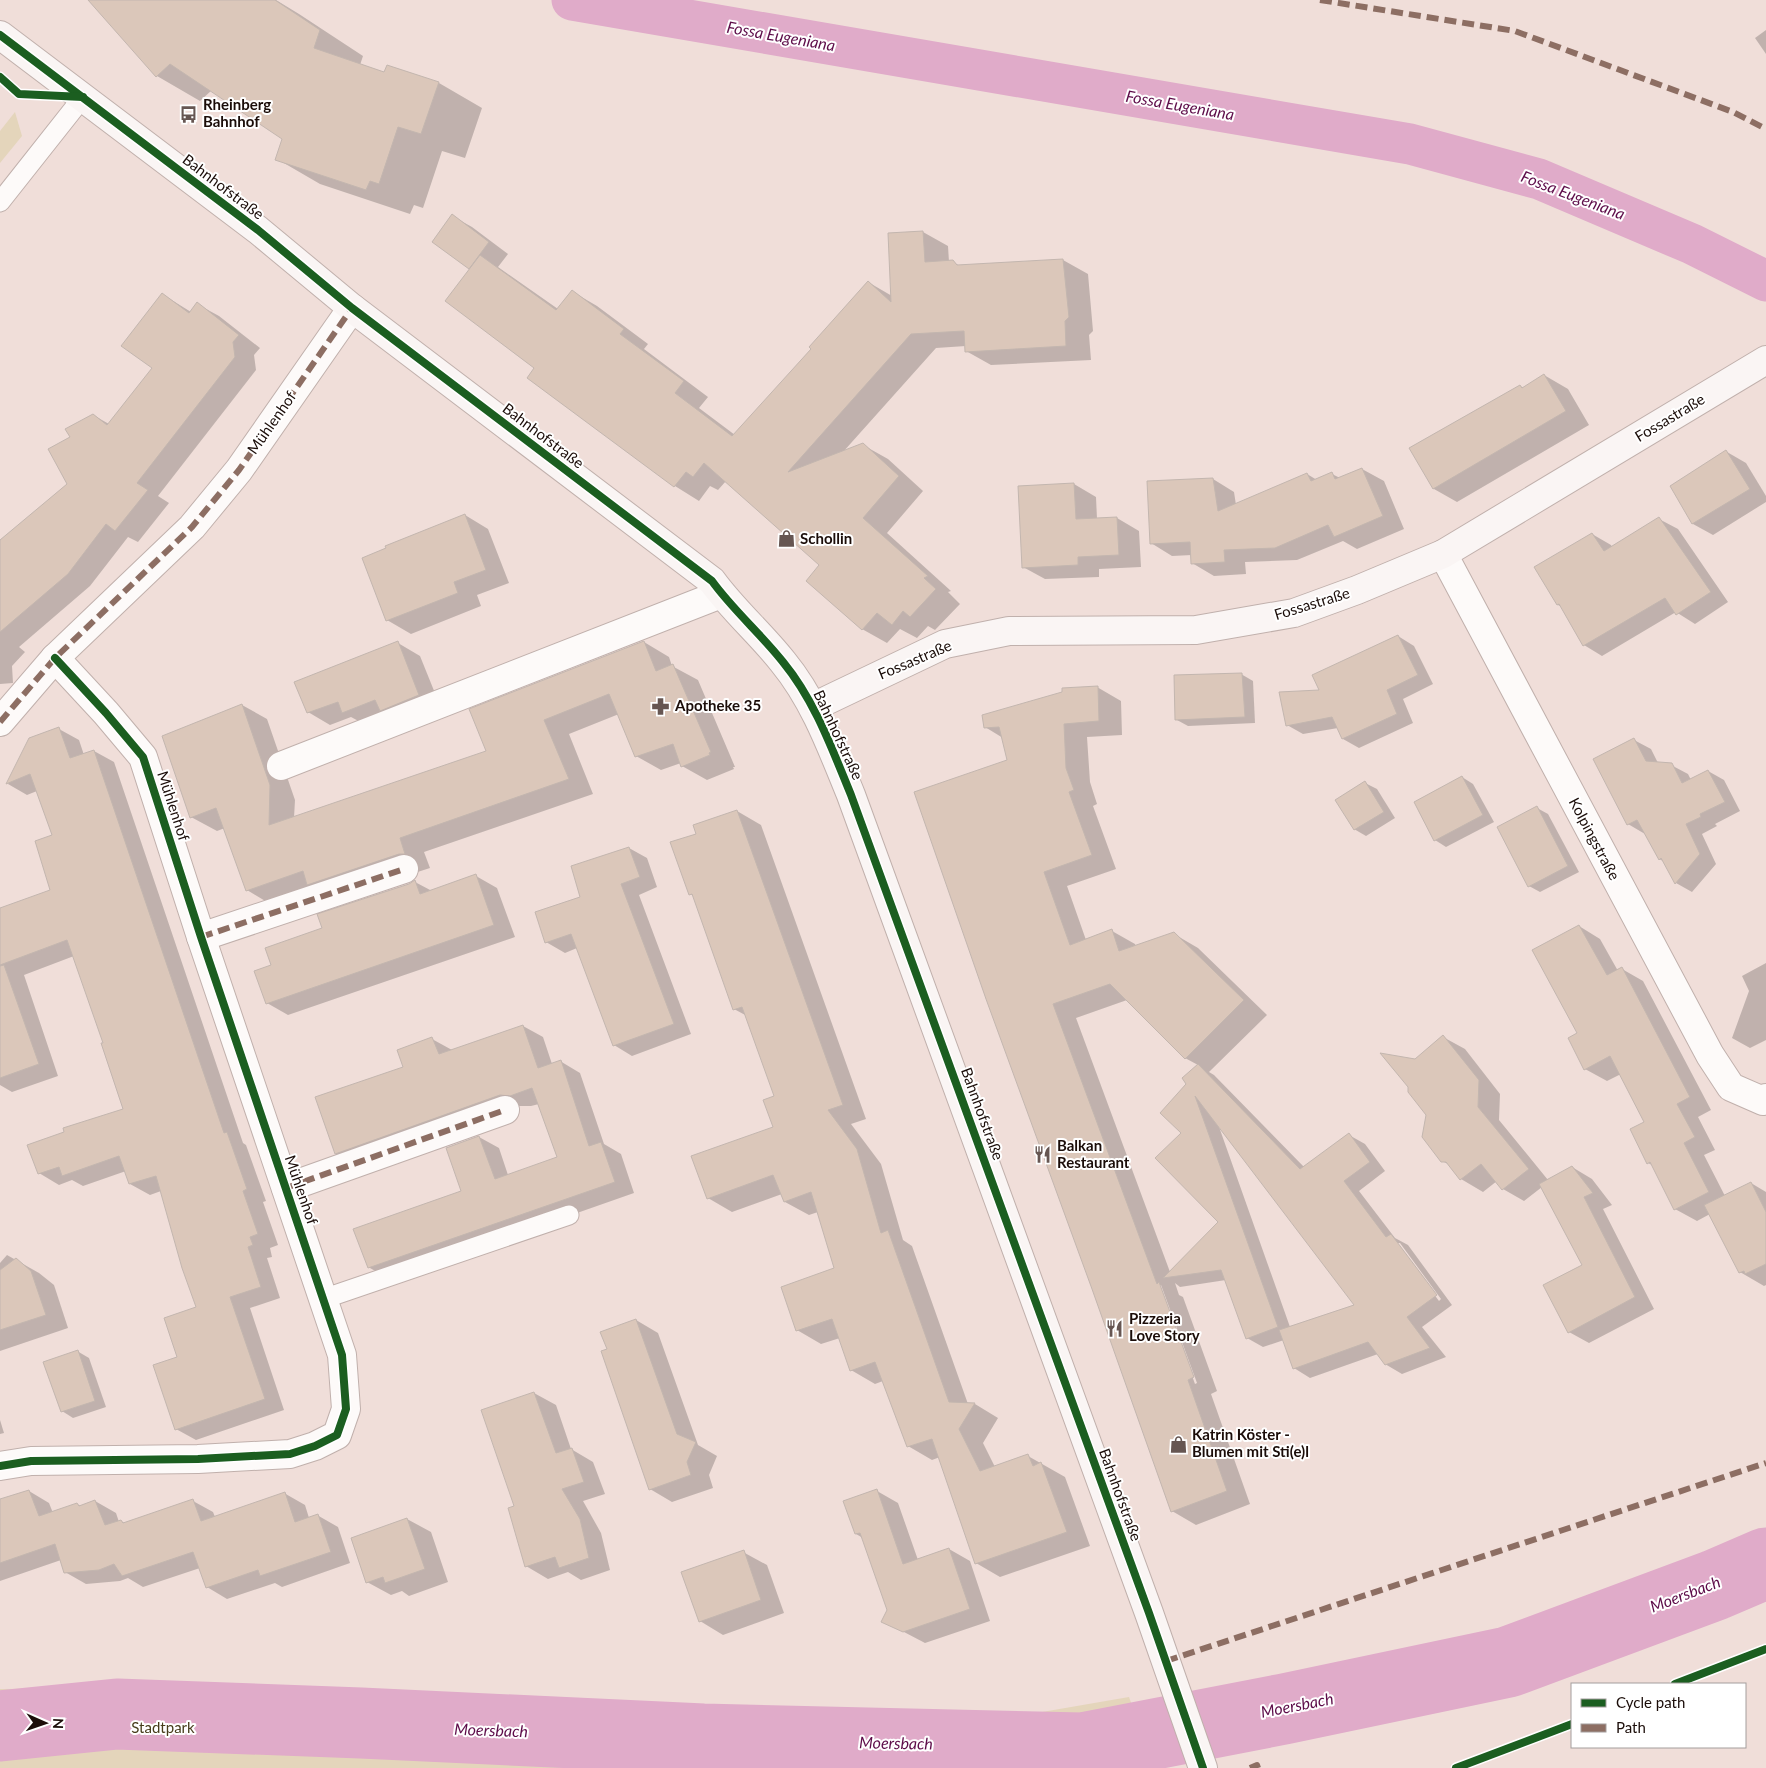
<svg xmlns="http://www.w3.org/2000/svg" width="1766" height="1768" font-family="Lato,sans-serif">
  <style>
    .green { fill: #e4d5bb }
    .shadow { fill: #0003; fill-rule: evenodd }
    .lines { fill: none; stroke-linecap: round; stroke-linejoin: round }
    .canal { stroke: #e0abc9; stroke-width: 41 }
    .river { stroke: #e0abc9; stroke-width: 71 }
    .building { fill: #dbc7ba; stroke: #c3b6af }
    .lane-casing { stroke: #c0b0ac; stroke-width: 21 }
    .street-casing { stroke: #c0b0ac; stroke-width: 30 }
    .secondary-casing { stroke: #c0b0ac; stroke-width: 30 }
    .lane { stroke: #fdfaf9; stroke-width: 19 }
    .street { stroke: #fdfaf9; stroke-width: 28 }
    .secondary { stroke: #faf5f4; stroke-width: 28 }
    .quiet { stroke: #8d6e63; stroke-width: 6; stroke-dasharray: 12 6; stroke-linecap: butt }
    .cycleway-casing { stroke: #fff; stroke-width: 11 }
    .cycleway { stroke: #1b5e20; stroke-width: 8 }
    .labels { text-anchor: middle; stroke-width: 4; stroke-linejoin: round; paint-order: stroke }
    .poi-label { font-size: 15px; font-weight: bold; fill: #1b0d09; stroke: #fff; text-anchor: start }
    .street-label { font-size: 15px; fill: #1b0d09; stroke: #fff }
    .park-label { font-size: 15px; fill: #473d1b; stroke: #fff }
    .water-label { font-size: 16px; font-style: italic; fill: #5d0c49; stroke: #fff }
  </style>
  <rect width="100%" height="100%" fill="#f0ded9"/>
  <g class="green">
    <polygon points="15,112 22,136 0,163 0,131"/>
    <polygon points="276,1687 499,1697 826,1720 1001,1719 1129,1697 1154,1768 0,1768 0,1689"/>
  </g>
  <g class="shadow">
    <polygon points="103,0 276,0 299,14 363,56 360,65 385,74 388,66 439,83 482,108 465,158 442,151 423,208 414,205 410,214 320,184 277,159 284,138 212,90 200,101 157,76"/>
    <polygon points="1766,30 1766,54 1755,38"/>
    <polygon points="452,216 472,227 508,254 498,267 558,309 573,292 597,306 648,344 644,349 708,397 699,408 735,435 812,349 868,282 892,296 890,234 923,232 948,246 949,262 953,262 960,266 1063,260 1088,274 1093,331 1089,335 1091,360 991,365 966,351 966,346 936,348 843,452 863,445 888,459 923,491 887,533 951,591 948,592 960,604 935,630 928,626 917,638 900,629 887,643 862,629 821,565 726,481 718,490 710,486 699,501 675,486 529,377 536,367 471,269 433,241"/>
    <polygon points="162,294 191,312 197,304 219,316 260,348 254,355 256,370 158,496 169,503 138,542 128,537 90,586 19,647 25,652 12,666 13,683 0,684 0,542 69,484 71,437 93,415 109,424 153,368"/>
    <polygon points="1544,375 1568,389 1589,425 1457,502 1434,489 1410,448 1520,386 1524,388"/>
    <polygon points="1727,452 1746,463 1766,496 1766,502 1713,535 1693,524 1671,486"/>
    <polygon points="1362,469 1384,481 1404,529 1357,549 1343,541 1297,560 1245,562 1246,574 1214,576 1192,563 1192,555 1172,556 1151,543 1213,479 1234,492 1236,505 1307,474 1317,480 1332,474 1340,478"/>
    <polygon points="1074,484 1096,497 1097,519 1117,518 1139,531 1141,567 1099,569 1099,577 1045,579 1023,567"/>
    <polygon points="465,515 488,529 509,583 477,595 481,606 411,634 387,620"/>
    <polygon points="1659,519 1678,529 1728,602 1695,624 1676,612 1602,656 1584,645 1562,607 1558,605 1536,568 1592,534 1611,545 1612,547"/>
    <polygon points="1398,636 1414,646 1433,684 1403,699 1413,723 1359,748 1343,739 1338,728 1303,734 1287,725"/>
    <polygon points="644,642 669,657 672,666 698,680 735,767 733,767 734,769 707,780 682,766 681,763 661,770 636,756 619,714 569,734 593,794 424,852 430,868 334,899 272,905 247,890 225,828 217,831 191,817 242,705 267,719 295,800 294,818 488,752"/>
    <polygon points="398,643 420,656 441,708 366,725 351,717 330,725 308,712"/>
    <polygon points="1241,674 1253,681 1255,723 1188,726 1177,720"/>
    <path d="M 1097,687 L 1121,701 L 1122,735 L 1087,737 L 1090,782 L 1097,804 L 1093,806 L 1116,869 L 1067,886 L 1086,940 L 1112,931 L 1135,944 L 1136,947 L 1174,934 L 1198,948 L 1267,1015 L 1209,1072 L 1214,1075 L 1304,1167 L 1349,1135 L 1365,1144 L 1385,1171 L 1359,1191 L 1395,1238 L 1408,1245 L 1452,1305 L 1422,1327 L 1446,1357 L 1402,1374 L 1385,1364 L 1378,1354 L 1310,1378 L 1294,1368 L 1284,1340 L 1263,1347 L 1247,1338 L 1226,1280 L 1180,1287 L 1175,1283 L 1179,1295 L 1183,1297 L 1217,1391 L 1211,1394 L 1250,1504 L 1196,1525 L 1172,1511 L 1094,1289 L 1009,761 L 1003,738 L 985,727 ZM 1127,1000 L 1185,1058 L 1198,1065 L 1188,1084 L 1182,1133 L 1220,1222 L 1170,1272 L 1076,1018 ZM 1218,1124 L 1356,1305 L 1290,1327 ZM 1396,1243 L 1400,1243 L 1441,1299 L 1439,1301 ZM 1159,1285 L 1161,1285 L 1197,1383 L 1195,1384 Z"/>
    <polygon points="59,729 79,740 84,755 94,751 114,762 243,1143 246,1145 266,1201 263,1202 278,1245 270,1248 272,1257 267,1258 280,1298 250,1308 284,1410 196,1440 176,1429 179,1358 198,1307 161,1191 150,1195 130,1184 126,1171 83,1186 72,1180 59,1185 39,1173 124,1110 105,1043 74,956 24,975 58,1076 12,1092 0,1085 0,909 52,891 53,836 37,791 27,795 8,784 30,739"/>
    <polygon points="1634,740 1651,749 1658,763 1671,765 1688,774 1691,780 1708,771 1724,780 1740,811 1715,824 1717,826 1702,834 1716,864 1692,892 1676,883 1665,862 1659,859 1645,834 1628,824"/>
    <polygon points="1462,777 1473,784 1494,822 1446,847 1435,840"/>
    <polygon points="1365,783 1377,789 1395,818 1366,836 1354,829"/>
    <polygon points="1537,808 1548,814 1579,872 1540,892 1529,886"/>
    <polygon points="737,811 761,825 866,1119 851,1124 881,1164 903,1240 912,1246 968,1404 975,1404 998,1418 983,1443 995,1467 1028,1456 1065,1477 1090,1546 1000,1577 976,1563 940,1457 932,1460 908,1446 883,1381 875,1384 851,1370 840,1338 821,1344 797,1330 835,1269 818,1212 809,1215 785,1202 782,1194 732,1212 708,1198 775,1128 776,1097 747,1016 734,1009 694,896 690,894 697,835"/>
    <polygon points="629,848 647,858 657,887 639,895 691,1034 632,1056 614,1045 577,948 565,953 546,942 582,898"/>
    <polygon points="476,876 497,888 515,937 288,1015 267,1003 273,966 324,928 415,882 432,891"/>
    <polygon points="1579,926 1600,939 1618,971 1622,969 1643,981 1711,1110 1698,1117 1715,1150 1704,1155 1725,1196 1751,1183 1766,1192 1766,1285 1764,1286 1740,1272 1710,1214 1697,1221 1675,1209 1654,1166 1648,1163 1646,1122 1621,1074 1607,1081 1585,1069 1579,1034"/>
    <polygon points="1766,963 1766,1040 1750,1048 1732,1038 1749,991 1742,976"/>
    <polygon points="523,1026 543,1037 552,1064 560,1061 580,1073 604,1144 621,1154 634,1193 389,1279 370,1268 355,1230 463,1192 479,1137 499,1148 508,1175 558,1158 539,1104 531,1106 520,1106 355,1165 336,1153 404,1068 432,1039 452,1050"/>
    <polygon points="1443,1037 1465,1049 1500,1094 1499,1120 1548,1180 1572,1167 1592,1179 1612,1205 1603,1209 1654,1309 1589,1343 1569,1332 1584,1265 1542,1187 1524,1201 1503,1189 1497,1181 1483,1192 1461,1179 1450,1165 1442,1161 1427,1114 1415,1060"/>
    <polygon points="7,1255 39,1273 54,1285 68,1328 0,1351 0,1263"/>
    <polygon points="636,1320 658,1333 698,1445 717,1456 709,1475 713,1488 672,1502 650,1489 608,1350"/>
    <polygon points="77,1351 89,1358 106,1407 73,1418 62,1411"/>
    <polygon points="534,1393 556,1405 571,1449 593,1462 605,1494 583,1501 601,1533 610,1570 581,1580 568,1572 548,1579 526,1566 516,1507"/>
    <polygon points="0,1420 4,1433 0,1434"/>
    <polygon points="29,1491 49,1503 53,1513 77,1504 81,1506 95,1501 116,1513 119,1522 121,1521 126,1524 193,1501 213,1512 215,1517 284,1493 305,1505 309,1518 317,1515 338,1527 350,1563 282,1587 275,1583 227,1599 207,1587 200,1568 143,1587 128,1578 120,1581 86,1584 65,1572 61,1560 0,1581 0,1501"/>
    <polygon points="877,1491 898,1503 918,1560 949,1549 970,1561 990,1621 925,1643 883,1621 889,1610 863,1538 856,1534"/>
    <polygon points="407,1519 431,1532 448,1582 409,1596 402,1591 391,1595 367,1582 353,1539"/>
    <polygon points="743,1552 767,1565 784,1613 723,1635 700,1621"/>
  </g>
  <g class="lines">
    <polyline class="canal" points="572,0 1410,144 1539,179 1692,244 1766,281"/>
    <polyline class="river" points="0,1726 117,1714 361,1723 703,1739 1082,1748 1284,1709 1508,1662 1715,1585 1766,1563"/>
  </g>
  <g class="building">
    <polygon points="88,0 275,0 320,30 314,48 384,72 387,65 439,82 421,134 398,127 379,184 370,181 366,190 275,160 282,139 170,64 156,77"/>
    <polygon points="452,214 489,242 469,269 432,242"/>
    <polygon points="923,231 925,262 953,260 957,265 1063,259 1069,317 1065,321 1066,346 965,352 964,331 911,334 788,472 863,443 899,476 863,518 928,576 924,578 936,589 910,617 903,611 892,625 877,613 862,630 806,581 819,565 704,463 693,477 686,472 674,487 527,378 534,368 445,301 480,255 556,310 572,290 624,329 620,334 684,381 675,393 732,436 811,349 809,347 868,281 891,302 888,233"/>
    <polygon points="162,293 189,313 197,302 239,335 233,342 235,357 137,483 148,490 115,531 106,524 68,574 0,632 0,540 67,484 48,449 70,437 65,429 93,414 107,425 152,368 121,346"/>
    <polygon points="1544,374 1566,411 1433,489 1409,448 1520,385 1522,388"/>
    <polygon points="1726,450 1750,489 1692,524 1670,486"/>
    <polygon points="1362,468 1383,516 1334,537 1328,525 1275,548 1224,550 1225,562 1191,564 1190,542 1150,544 1147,481 1213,478 1218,511 1307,473 1311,481 1332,472 1335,479"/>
    <polygon points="1074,483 1076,519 1117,517 1119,555 1078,557 1078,565 1022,568 1018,486"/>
    <polygon points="465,514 486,570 454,582 458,593 386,621 362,558 386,548 385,546"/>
    <polygon points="1659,517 1711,592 1676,615 1665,598 1583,646 1559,604 1557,605 1534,567 1592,533 1604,551"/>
    <polygon points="1398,635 1418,675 1387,690 1397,714 1342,739 1332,717 1286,726 1279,692 1319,690 1312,675"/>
    <polygon points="398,641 419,695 380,711 375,700 342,713 338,702 307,713 294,682"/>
    <polygon points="644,641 656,671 673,664 711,752 709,753 710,755 681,767 673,744 635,757 609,694 544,720 569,779 400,838 405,854 399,854 307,885 303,871 246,891 216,808 190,818 162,736 242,704 270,785 269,825 486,751 469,709"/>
    <polygon points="1242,673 1245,717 1175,720 1174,675"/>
    <polygon points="1098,686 1099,721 1064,724 1066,768 1074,790 1069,792 1092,855 1044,872 1070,945 1112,929 1119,951 1174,932 1244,1000 1185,1059 1110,984 1053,1004 1157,1284 1159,1282 1194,1377 1188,1380 1227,1491 1171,1512 1092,1289 986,999 914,792 1007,760 999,727 984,728 982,715 1062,692 1062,688"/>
    <polygon points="59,727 70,758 94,750 224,1133 227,1132 247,1189 243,1191 258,1234 250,1237 253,1245 248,1247 261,1287 230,1297 265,1399 175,1430 153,1365 177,1357 164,1318 196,1307 182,1268 156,1176 129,1184 119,1156 62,1176 59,1167 38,1174 27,1145 64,1132 63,1128 123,1109 101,1043 103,1043 67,940 0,965 0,908 50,890 35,841 52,835 30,774 6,784 29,738"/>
    <polygon points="1634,738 1646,761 1672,763 1682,783 1708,770 1725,802 1700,814 1701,817 1686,824 1700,854 1675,884 1661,858 1659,860 1637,820 1627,825 1593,759"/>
    <polygon points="1462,776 1483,815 1434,841 1414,802"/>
    <polygon points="1365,781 1384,812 1354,830 1335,800"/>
    <polygon points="1537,806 1568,866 1528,887 1497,827"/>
    <polygon points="737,810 843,1105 828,1110 857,1149 881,1233 888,1230 949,1402 975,1403 959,1429 980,1471 1028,1454 1033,1466 1041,1462 1067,1532 975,1564 932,1439 907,1447 875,1362 850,1371 832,1319 796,1331 781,1287 834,1268 811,1192 784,1202 773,1175 707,1199 691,1156 773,1127 763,1100 774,1096 742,1007 733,1010 692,894 689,895 670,842 696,834 693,825"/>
    <polygon points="629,847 640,877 621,884 674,1024 613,1046 571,934 545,943 535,912 580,897 571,866"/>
    <polygon points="476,874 494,925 266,1004 254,971 271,965 265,948 322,928 317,914 409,884 415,880 420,894"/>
    <polygon points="1579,925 1607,975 1622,967 1690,1097 1677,1104 1695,1137 1684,1143 1709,1192 1674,1210 1650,1162 1647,1164 1630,1129 1644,1122 1610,1056 1584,1070 1568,1038 1577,1033 1532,950"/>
    <polygon points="4,965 39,1064 0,1078 0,966"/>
    <polygon points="523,1025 538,1068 561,1060 589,1146 601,1142 615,1182 368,1268 353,1229 461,1191 446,1148 479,1136 495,1179 557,1157 532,1088 510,1096 500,1095 335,1154 315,1097 403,1067 397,1050 432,1037 439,1054"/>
    <polygon points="1443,1035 1479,1080 1478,1107 1529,1169 1502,1190 1481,1164 1460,1180 1446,1162 1441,1162 1422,1137 1426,1115 1408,1092 1408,1087 1380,1053 1415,1059"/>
    <polygon points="1198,1064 1300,1169 1349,1133 1370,1162 1344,1181 1386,1237 1391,1234 1437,1295 1407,1317 1430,1348 1385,1365 1368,1342 1293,1369 1279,1330 1354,1305 1195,1096 1278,1327 1246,1339 1221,1270 1163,1278 1218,1222 1155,1158 1181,1133 1160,1113 1186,1084 1182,1078"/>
    <polygon points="1572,1166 1593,1193 1584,1197 1635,1297 1568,1333 1543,1285 1582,1265 1539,1184"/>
    <polygon points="1751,1182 1766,1212 1766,1264 1745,1274 1744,1271 1739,1273 1704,1205"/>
    <polygon points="16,1258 31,1271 46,1315 0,1330 0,1270"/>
    <polygon points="636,1319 677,1434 696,1442 687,1462 691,1475 649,1490 601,1351 607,1349 600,1332"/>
    <polygon points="78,1350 95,1401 61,1412 43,1362"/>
    <polygon points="534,1392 556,1453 572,1448 584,1482 562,1489 580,1519 589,1558 559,1568 555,1557 525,1567 508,1508 514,1506 481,1410"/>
    <polygon points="877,1489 903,1564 949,1548 970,1609 903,1632 881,1622 887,1610 860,1533 855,1534 843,1501"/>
    <polygon points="29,1490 39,1516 77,1503 79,1506 95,1500 105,1525 121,1520 123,1523 193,1499 201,1521 285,1492 295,1522 318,1514 331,1552 260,1576 258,1570 206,1588 193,1552 122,1576 114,1564 99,1570 64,1573 55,1544 0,1563 0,1499"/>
    <polygon points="407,1518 425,1569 385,1583 383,1577 366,1583 351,1538"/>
    <polygon points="744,1550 761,1600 699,1622 681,1572"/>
  </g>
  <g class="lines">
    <defs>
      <g id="lane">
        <polyline points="0,202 83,97"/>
        <polyline points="323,1299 569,1215"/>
      </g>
      <g id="street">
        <polyline points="1443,554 1710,1055 1731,1087 1763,1101 1766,1098"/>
        <polyline points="0,722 55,658 192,527 239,470 352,308"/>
        <polyline points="281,766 721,594"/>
        <polyline points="201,937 404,869"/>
        <polyline points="286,1188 505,1110"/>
        <polyline points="0,1466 31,1461 198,1459 290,1454 315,1446 337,1435 346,1409 342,1355 201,937 143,757 106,713 55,658"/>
      </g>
      <g id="secondary">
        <path d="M 0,35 L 258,230 L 352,308 L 712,581 C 733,610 761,634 783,662 C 815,701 832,749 851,795 L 1149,1613 L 1203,1768"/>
        <polyline points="813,707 945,644 1009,631 1196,630 1294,613 1357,590 1443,554 1766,360"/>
      </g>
    </defs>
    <use href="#lane" class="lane-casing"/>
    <use href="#street" class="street-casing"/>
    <use href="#secondary" class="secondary-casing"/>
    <use href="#lane" class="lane"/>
    <use href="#street" class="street"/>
    <use href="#secondary" class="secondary"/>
    <g class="quiet">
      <polyline points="1320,0 1515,31 1733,112 1766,129"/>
      <polyline points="0,722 55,658 192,527 239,470 352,308"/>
      <polyline points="201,937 404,869"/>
      <polyline points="286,1188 505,1110"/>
      <polyline points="1166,1661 1766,1463"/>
      <polyline points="1250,1768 1257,1765 1258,1768"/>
    </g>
    <defs>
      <g id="cycleway">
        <path d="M 0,35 L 258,230 L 352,308 L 712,581 C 733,610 761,634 783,662 C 815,701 832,749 851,795 L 1149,1613 L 1203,1768"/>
        <polyline points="0,77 19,94 83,97"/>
        <polyline points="0,1466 31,1461 198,1459 290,1454 315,1446 337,1435 346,1409 342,1355 201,937 143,757 106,713 55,658"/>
        <polyline points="1675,1684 1766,1649"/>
        <polyline points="1456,1768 1572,1724"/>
      </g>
    </defs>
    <use href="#cycleway" class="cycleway-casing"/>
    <use href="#cycleway" class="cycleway"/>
  </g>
  <defs>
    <symbol id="bus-bare" viewBox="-9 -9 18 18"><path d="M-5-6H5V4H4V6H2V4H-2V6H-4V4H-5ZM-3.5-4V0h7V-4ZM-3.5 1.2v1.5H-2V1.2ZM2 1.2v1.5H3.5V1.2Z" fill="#665652" stroke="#fff" stroke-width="2.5" paint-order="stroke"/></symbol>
    <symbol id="shop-bare" viewBox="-9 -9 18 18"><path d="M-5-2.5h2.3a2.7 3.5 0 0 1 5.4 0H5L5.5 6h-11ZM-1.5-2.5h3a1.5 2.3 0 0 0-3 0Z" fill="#665652" stroke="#fff" stroke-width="2.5" paint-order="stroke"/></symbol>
    <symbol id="pharmacy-bare" viewBox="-9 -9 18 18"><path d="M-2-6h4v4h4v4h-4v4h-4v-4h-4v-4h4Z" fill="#665652" stroke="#fff" stroke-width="2.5" paint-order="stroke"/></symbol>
    <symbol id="restaurant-bare" viewBox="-9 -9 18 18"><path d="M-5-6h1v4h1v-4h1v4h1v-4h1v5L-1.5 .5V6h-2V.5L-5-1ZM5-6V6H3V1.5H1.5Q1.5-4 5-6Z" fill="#665652" stroke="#fff" stroke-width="2.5" paint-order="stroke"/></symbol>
  </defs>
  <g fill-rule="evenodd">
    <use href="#bus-bare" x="176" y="102" width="25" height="25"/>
    <use href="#shop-bare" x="774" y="526" width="25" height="25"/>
    <use href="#pharmacy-bare" x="648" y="694" width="25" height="25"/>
    <use href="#restaurant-bare" x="1030" y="1142" width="25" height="25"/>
    <use href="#restaurant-bare" x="1102" y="1316" width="25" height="25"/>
    <use href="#shop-bare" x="1166" y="1432" width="25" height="25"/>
  </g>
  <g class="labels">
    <g class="poi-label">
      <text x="203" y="110">Rheinberg<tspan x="203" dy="17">Bahnhof</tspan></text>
      <text x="800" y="544">Schollin</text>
      <text x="675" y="711">Apotheke 35</text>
      <text x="1057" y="1151">Balkan<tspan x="1057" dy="17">Restaurant</tspan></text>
      <text x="1129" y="1324">Pizzeria<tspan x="1129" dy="17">Love Story</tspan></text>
      <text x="1192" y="1440">Katrin Köster -<tspan x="1192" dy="17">Blumen mit Sti(e)l</tspan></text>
    </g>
    <g class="street-label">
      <text transform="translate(223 187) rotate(37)" y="5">Bahnhofstraße</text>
      <text transform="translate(1670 418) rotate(-31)" y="5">Fossastraße</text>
      <text transform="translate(272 423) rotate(-55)" y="5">Mühlenhof</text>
      <text transform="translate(543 436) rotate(37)" y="5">Bahnhofstraße</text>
      <text transform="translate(1312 604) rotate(-17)" y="5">Fossastraße</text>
      <text transform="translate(915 660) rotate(-23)" y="5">Fossastraße</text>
      <text transform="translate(838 735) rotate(65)" y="5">Bahnhofstraße</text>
      <text transform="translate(173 806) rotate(72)" y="5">Mühlenhof</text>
      <text transform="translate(1594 839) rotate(62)" y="5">Kolpingstraße</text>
      <text transform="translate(982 1114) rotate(70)" y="5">Bahnhofstraße</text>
      <text transform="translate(301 1190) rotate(71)" y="5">Mühlenhof</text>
      <text transform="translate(1120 1495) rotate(70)" y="5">Bahnhofstraße</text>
    </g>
    <g class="park-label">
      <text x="163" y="1733">Stadtpark</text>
    </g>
    <g class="water-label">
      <text transform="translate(781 36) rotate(10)" y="6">Fossa Eugeniana</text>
      <text transform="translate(1180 105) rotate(10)" y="6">Fossa Eugeniana</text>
      <text transform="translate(1573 195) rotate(21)" y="6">Fossa Eugeniana</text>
      <text transform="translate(1685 1594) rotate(-21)" y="6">Moersbach</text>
      <text transform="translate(1297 1705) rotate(-11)" y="6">Moersbach</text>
      <text transform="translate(491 1730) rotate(2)" y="6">Moersbach</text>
      <text transform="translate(896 1743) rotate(1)" y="6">Moersbach</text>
    </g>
  </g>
  <rect x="1571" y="1683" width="175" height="65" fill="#ffffff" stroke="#a49e9d"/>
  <rect x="1581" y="1699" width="25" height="8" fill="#1b5e20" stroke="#a49e9d"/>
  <text x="1616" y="1708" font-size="15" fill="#1b0d09">Cycle path</text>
  <rect x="1581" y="1724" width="25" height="8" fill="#8d6e63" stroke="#a49e9d"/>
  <text x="1616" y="1733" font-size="15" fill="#1b0d09">Path</text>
  <g transform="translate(45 1723) rotate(92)" stroke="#ffffff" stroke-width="4" paint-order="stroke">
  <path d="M0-4L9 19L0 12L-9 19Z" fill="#1b0d09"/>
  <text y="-8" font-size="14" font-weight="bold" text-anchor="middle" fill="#1b0d09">N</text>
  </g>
</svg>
